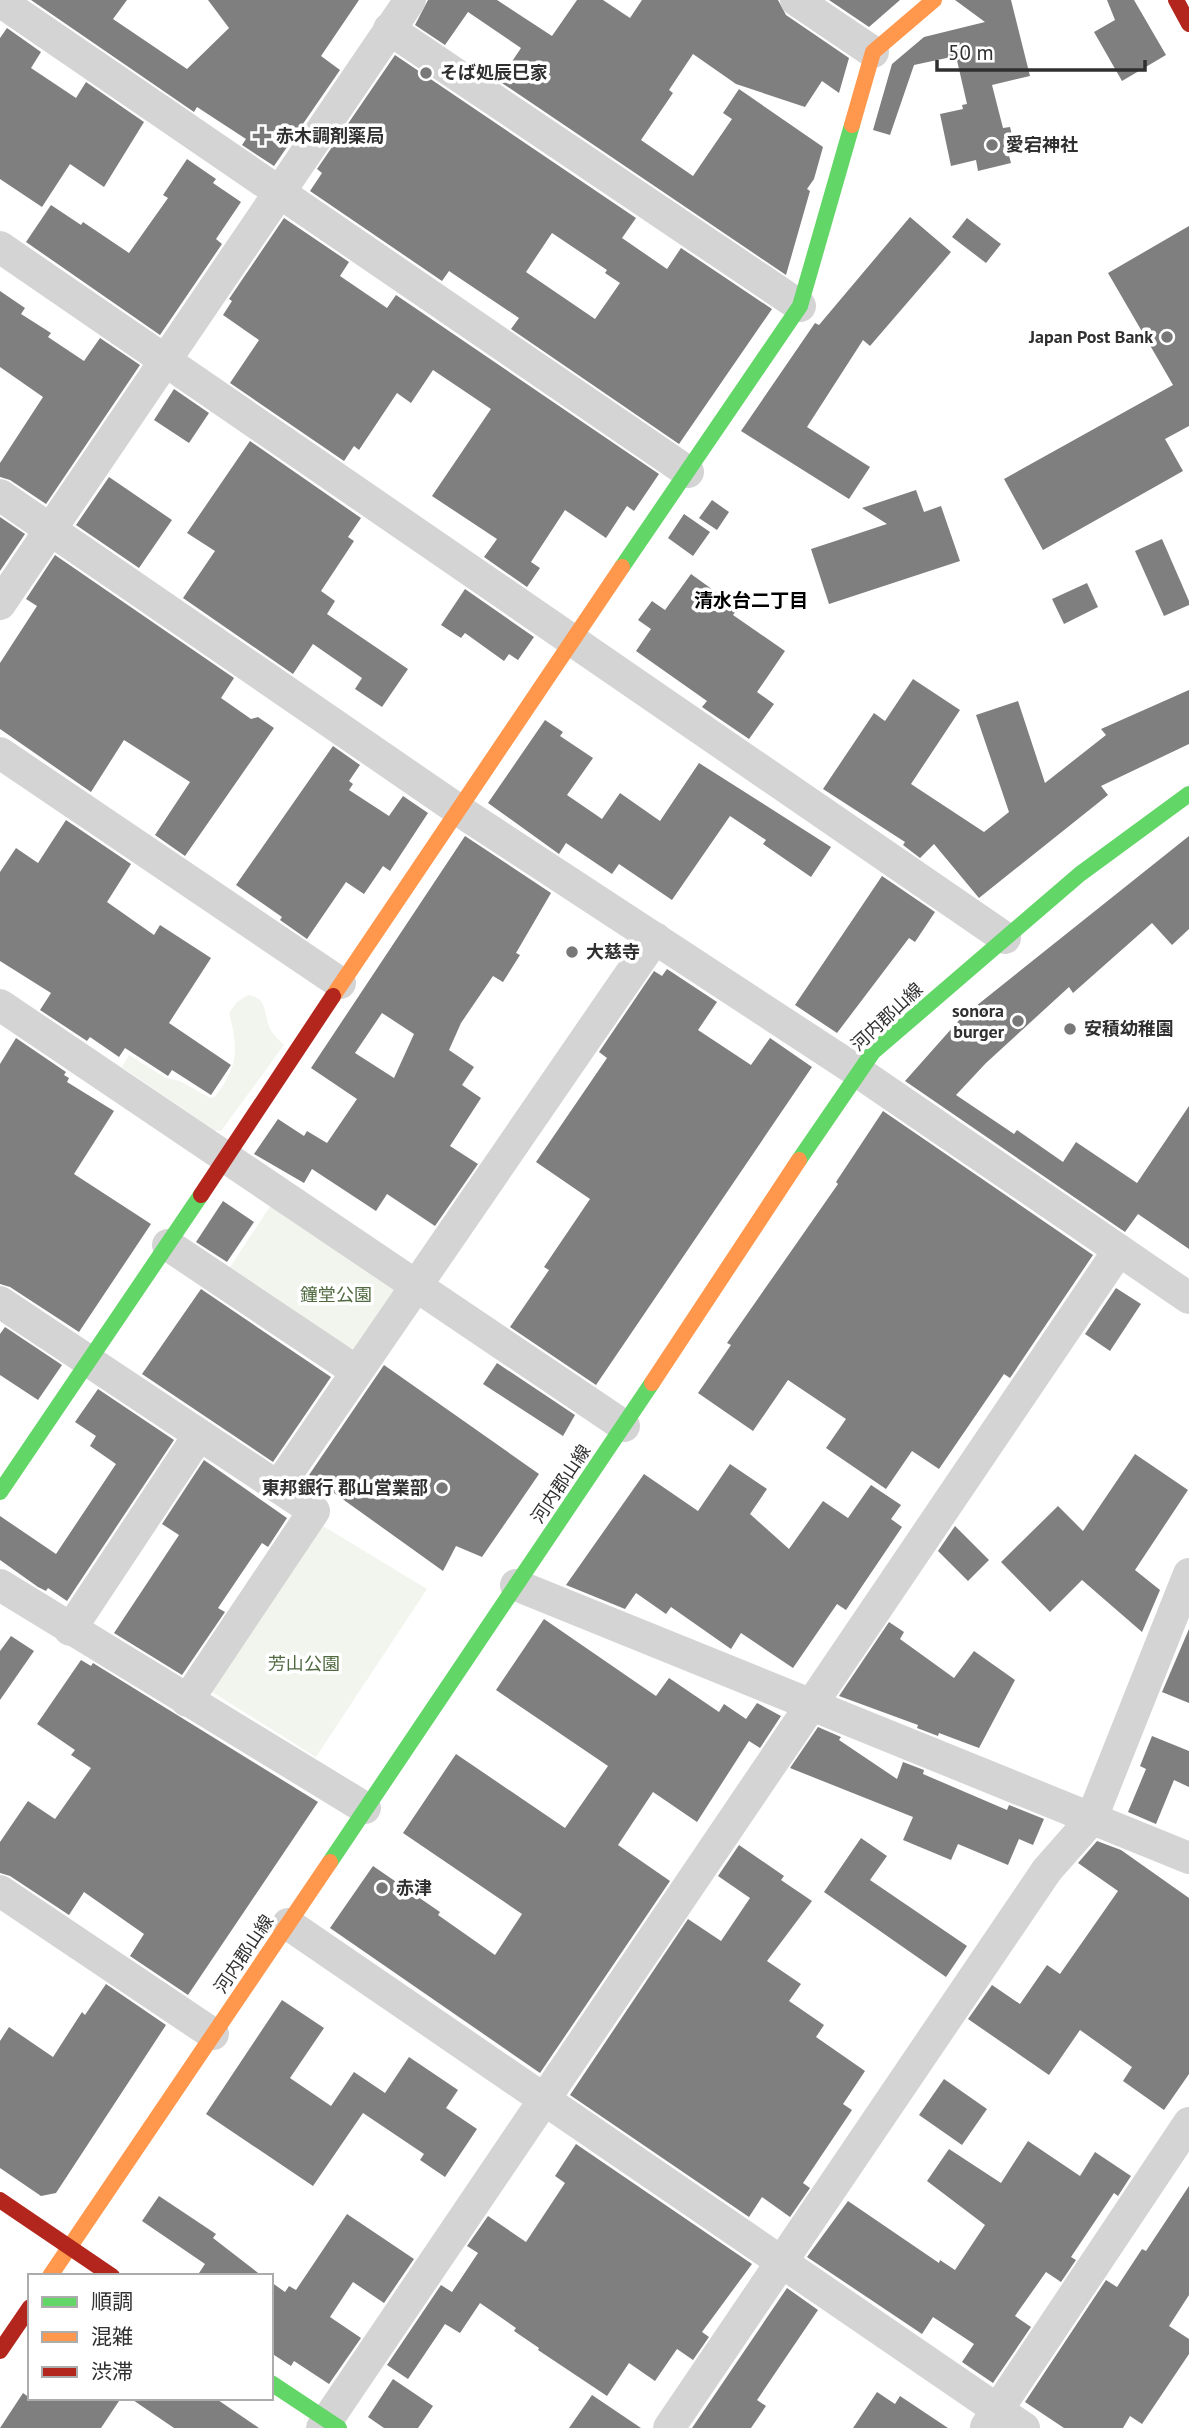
<svg xmlns="http://www.w3.org/2000/svg" width="1189" height="2428" font-family="'PT Sans','Noto Sans JP',sans-serif">
  <style>
    .green { fill: #f1f5ed }
    .building { fill: #7f7f7f; fill-rule: evenodd }
    .lines { fill: none; stroke-linecap: round; stroke-linejoin: round }
    .street { stroke: #d4d4d4; stroke-width: 32 }
    .fast { stroke: #63d668; stroke-width: 16 }
    .slow { stroke: #ff974d; stroke-width: 16 }
    .jam { stroke: #b3261e; stroke-width: 16 }
    .poi-dot { fill: #787878; stroke: #fff; stroke-width: 2.5 }
    .labels { text-anchor: middle; stroke-width: 7; stroke-linejoin: round; paint-order: stroke }
    .poi-label { font-size: 18px; font-weight: bold; fill: #303030; stroke: #fff; text-anchor: start }
    .street-label { font-size: 18px; fill: #303030; stroke: #fff }
    .park-label { font-size: 18px; fill: #506940; stroke: #fff }
    .neighbourhood-label { font-size: 19px; font-weight: bold; fill: #000; stroke: #fff }
  </style>
  <rect width="100%" height="100%" fill="#fff"/>
  <g class="green">
    <path d="M 248,995 C 268,998 263,1012 269,1026 C 271,1033 279,1040 284,1045 L 221,1131 L 214,1130 L 122,1067 L 129,1055 L 166,1078 L 180,1081 L 210,1098 L 215,1097 C 238,1066 239,1050 229,1013 L 237,1002 Z"/>
    <polygon points="273,1202 400,1287 358,1352 347,1354 228,1270"/>
    <polygon points="323,1526 427,1589 316,1757 212,1692"/>
  </g>
  <g class="building">
    <polygon points="31,0 127,0 113,19 187,69 229,28 208,0 359,0 321,56 340,70 274,166 242,145 246,139 197,107 194,112"/>
    <polygon points="428,0 497,0 552,36 577,0 603,0 630,18 642,0 778,0 786,15 849,58 839,93 822,81 805,107 736,84 693,54 669,90 673,93 641,140 693,176 732,119 723,113 739,89 823,147 814,179 807,189 810,191 786,275 499,81 521,48 468,12 445,45 415,25"/>
    <polygon points="829,0 900,0 869,27"/>
    <polygon points="955,0 1011,0 1030,76 992,85 1003,128 1010,127 1016,151 1008,152 1011,163 978,171 976,160 951,166 940,114 963,109 962,105 967,104 956,56 914,65 890,135 873,130 892,64 924,37 985,22"/>
    <polygon points="1107,0 1134,0 1166,55 1122,81 1094,32 1115,20"/>
    <polygon points="7,28 41,52 31,68 76,98 86,82 144,122 104,187 70,164 42,207 0,179 0,38"/>
    <path d="M 395,55 L 636,218 L 622,238 L 667,269 L 681,248 L 772,309 L 679,444 L 511,329 L 519,318 L 449,271 L 442,281 L 310,191 L 322,173 L 317,169 ZM 552,233 L 607,270 L 605,273 L 620,283 L 595,319 L 526,272 Z"/>
    <polygon points="187,159 216,179 213,183 241,202 216,239 222,244 160,335 26,242 51,205 81,225 83,222 129,253 168,198 163,195"/>
    <polygon points="910,217 951,252 870,346 863,340 807,427 870,467 849,499 741,431 815,323 819,325"/>
    <polygon points="284,218 349,262 340,276 387,308 396,295 659,474 634,511 627,506 606,538 565,510 531,562 540,568 527,587 484,557 497,539 432,496 491,409 433,370 411,403 397,393 359,450 354,446 344,461 230,383 259,340 223,315 232,301 229,299"/>
    <polygon points="967,218 1001,244 986,263 952,237"/>
    <polygon points="1189,226 1189,426 1165,439 1183,471 1043,550 1004,479 1173,385 1108,273"/>
    <polygon points="0,291 25,308 21,314 51,333 48,337 84,361 100,338 140,365 46,504 10,480 0,477 0,463 43,397 0,367"/>
    <polygon points="174,389 209,413 189,443 154,420"/>
    <polygon points="250,441 361,518 348,537 354,541 321,591 335,601 327,614 408,669 382,707 355,689 362,678 313,644 293,674 183,598 215,551 187,533"/>
    <polygon points="109,477 172,520 139,568 76,525"/>
    <polygon points="916,490 924,512 941,506 960,561 829,604 811,549 887,524 862,508"/>
    <polygon points="712,500 729,512 717,530 699,518"/>
    <polygon points="684,514 710,532 693,556 668,538"/>
    <polygon points="0,517 25,534 0,571"/>
    <polygon points="1162,539 1189,601 1189,605 1164,616 1135,551"/>
    <polygon points="55,555 234,678 221,698 251,719 258,717 274,728 185,856 155,835 190,782 124,740 91,792 0,729 0,663 37,606 26,599"/>
    <polygon points="691,574 738,608 733,615 785,651 757,692 774,704 749,739 702,707 707,701 636,651 651,629 638,620 652,601 665,610"/>
    <polygon points="1087,583 1098,607 1064,624 1052,599"/>
    <polygon points="465,589 534,637 518,660 509,654 504,661 465,633 461,638 441,625"/>
    <polygon points="913,679 960,710 911,784 984,832 1009,812 976,715 1018,701 1045,783 1106,735 1101,729 1189,690 1189,744 1101,786 1108,795 979,898 934,844 920,858 903,845 905,842 823,789 874,713 885,721"/>
    <polygon points="545,720 563,732 560,736 593,758 567,795 602,819 620,793 660,821 699,763 831,847 811,877 763,844 766,840 730,816 672,900 619,864 612,874 566,843 559,854 488,803"/>
    <polygon points="333,746 360,765 349,781 353,784 349,790 389,816 403,796 428,813 390,871 383,866 364,894 346,882 307,939 280,920 282,917 236,885"/>
    <polygon points="66,820 131,864 107,902 154,935 160,925 211,958 169,1023 231,1065 211,1095 172,1070 168,1076 125,1048 119,1057 90,1037 87,1041 40,1010 51,993 0,961 0,872 16,848 38,863"/>
    <path d="M 465,836 L 551,893 L 516,953 L 520,955 L 503,982 L 493,976 L 461,1023 L 449,1050 L 474,1067 L 462,1085 L 481,1098 L 450,1146 L 478,1164 L 435,1226 L 387,1194 L 376,1211 L 312,1169 L 304,1183 L 254,1154 L 278,1119 L 304,1136 L 307,1131 L 327,1143 L 357,1099 L 311,1068 ZM 382,1013 L 414,1034 L 394,1078 L 355,1053 Z"/>
    <polygon points="1189,836 1189,929 1172,945 1152,923 1073,993 1069,987 986,1063 956,1095 1014,1134 1017,1130 1063,1162 1076,1142 1137,1183 1189,1106 1189,1249 1138,1214 1125,1232 905,1081 961,1018"/>
    <polygon points="882,876 935,912 915,942 909,938 837,1033 795,1005"/>
    <polygon points="667,969 717,1002 698,1030 751,1065 770,1038 812,1067 596,1385 510,1327 549,1270 544,1267 590,1199 536,1162 607,1058 599,1052 654,971 662,976"/>
    <polygon points="16,1038 66,1072 64,1075 69,1078 67,1082 114,1111 74,1174 151,1224 79,1332 10,1287 0,1284 0,1064"/>
    <polygon points="883,1111 1093,1255 1010,1378 1004,1374 939,1469 912,1451 886,1489 826,1448 846,1419 788,1380 753,1431 698,1393 731,1345 727,1343 838,1184 836,1182"/>
    <polygon points="223,1201 254,1222 227,1262 196,1242"/>
    <polygon points="1116,1288 1141,1304 1110,1351 1085,1334"/>
    <polygon points="201,1289 331,1377 273,1462 142,1374"/>
    <polygon points="5,1327 62,1365 38,1400 0,1375 0,1334"/>
    <polygon points="497,1363 575,1415 563,1436 483,1384"/>
    <polygon points="384,1365 539,1474 482,1557 456,1546 443,1571 309,1475"/>
    <polygon points="98,1389 174,1440 67,1601 48,1588 46,1591 38,1587 0,1560 0,1516 56,1554 116,1464 90,1446 96,1436 75,1422"/>
    <polygon points="1135,1454 1188,1490 1135,1570 1160,1590 1142,1632 1082,1580 1050,1612 1001,1562 1058,1506 1083,1531"/>
    <polygon points="204,1460 287,1518 268,1547 262,1543 218,1608 225,1612 182,1675 114,1633 179,1535 162,1524"/>
    <polygon points="730,1464 767,1489 750,1514 789,1549 823,1501 848,1518 871,1485 901,1505 891,1519 902,1527 846,1610 837,1604 793,1668 741,1633 731,1649 671,1607 666,1614 636,1593 625,1609 566,1585 644,1474 698,1511"/>
    <polygon points="955,1526 989,1560 968,1581 938,1551"/>
    <polygon points="544,1619 656,1696 669,1678 719,1712 724,1704 746,1719 757,1703 781,1716 760,1748 749,1741 697,1822 653,1792 618,1845 670,1881 540,2073 330,1928 373,1866 440,1912 438,1915 495,1955 522,1914 403,1833 456,1754 565,1828 608,1766 496,1690"/>
    <polygon points="889,1622 904,1632 900,1639 954,1678 974,1651 1015,1680 979,1748 939,1733 938,1736 917,1728 918,1725 839,1696"/>
    <polygon points="1189,1629 1189,1703 1162,1692"/>
    <polygon points="11,1636 34,1651 0,1700 0,1651"/>
    <polygon points="81,1660 91,1666 93,1663 318,1802 188,1995 130,1956 144,1934 84,1892 69,1915 10,1876 0,1873 0,1842 28,1801 55,1819 91,1768 71,1755 75,1750 37,1724"/>
    <polygon points="818,1727 841,1737 839,1740 897,1779 903,1762 924,1770 923,1774 1007,1810 1009,1805 1044,1819 1033,1845 1019,1839 1008,1865 958,1844 951,1860 903,1840 913,1817 790,1768"/>
    <polygon points="1152,1736 1189,1751 1189,1787 1174,1780 1156,1824 1128,1812 1146,1769 1140,1766"/>
    <polygon points="861,1838 887,1856 870,1880 967,1946 946,1977 824,1892"/>
    <polygon points="1097,1841 1121,1850 1189,1898 1189,2074 1164,2110 1123,2081 1132,2067 1080,2030 1049,2075 968,2019 992,1985 1020,2004 1047,1965 1060,1974 1118,1891 1078,1863"/>
    <polygon points="739,1845 784,1876 781,1880 812,1901 767,1961 801,1984 789,2001 824,2025 816,2037 865,2071 843,2104 852,2110 803,2183 810,2188 790,2217 762,2197 749,2217 570,2095 688,1919 721,1941 750,1898 718,1876"/>
    <polygon points="106,1984 166,2025 56,2193 41,2196 0,2168 0,2041 9,2027 53,2057 82,2012 85,2015"/>
    <polygon points="282,2000 324,2028 290,2078 331,2106 354,2072 385,2093 409,2057 458,2090 446,2108 477,2129 445,2177 420,2160 424,2154 363,2113 313,2186 206,2114"/>
    <polygon points="944,2079 987,2109 962,2145 919,2115"/>
    <polygon points="1028,2141 1080,2176 1095,2152 1131,2176 1118,2196 1114,2193 1071,2257 1076,2260 1061,2282 1046,2272 1015,2316 1031,2327 993,2383 962,2362 974,2344 933,2317 922,2334 807,2257 848,2201 939,2263 940,2260 955,2270 985,2225 927,2181 949,2149 1001,2183"/>
    <polygon points="576,2144 752,2264 702,2332 709,2337 693,2360 677,2349 655,2381 629,2363 607,2396 538,2350 539,2348 514,2331 516,2328 480,2303 460,2333 445,2324 408,2379 387,2365 441,2285 452,2292 478,2253 467,2246 488,2216 526,2242 565,2183 555,2176"/>
    <polygon points="1189,2186 1189,2295 1169,2326 1189,2339 1189,2354 1142,2424 1130,2416 1123,2428 1064,2428 1025,2402 1106,2280 1117,2287 1142,2249 1146,2251"/>
    <polygon points="159,2196 216,2234 213,2238 262,2276 197,2276 205,2264 142,2221"/>
    <polygon points="347,2214 414,2259 384,2303 353,2282 330,2317 361,2338 329,2384 294,2361 291,2366 271,2353 271,2282 285,2292 289,2286 296,2290"/>
    <polygon points="787,2288 818,2310 757,2400 766,2406 751,2428 692,2428"/>
    <polygon points="393,2379 433,2406 418,2428 384,2428 368,2417"/>
    <polygon points="877,2392 895,2404 900,2396 948,2428 853,2428"/>
    <polygon points="23,2393 30,2398 121,2398 101,2428 0,2428"/>
    <polygon points="592,2395 641,2428 569,2428"/>
    <polygon points="130,2398 215,2398 259,2428 174,2428"/>
  </g>
  <g class="lines">
    <g class="street">
      <polyline points="796,0 873,52"/>
      <polyline points="0,1 688,472"/>
      <polyline points="389,29 800,306"/>
      <polyline points="0,247 1005,938"/>
      <polyline points="0,495 457,809 857,1071 1189,1298"/>
      <polyline points="0,604 410,0"/>
      <polyline points="0,753 340,983"/>
      <polyline points="0,1005 624,1426"/>
      <polyline points="168,1245 356,1371"/>
      <polyline points="0,1302 314,1511 187,1701"/>
      <polyline points="278,1487 655,938"/>
      <polyline points="0,1585 365,1808"/>
      <polyline points="516,1585 1189,1858"/>
      <polyline points="70,1630 199,1435"/>
      <polyline points="0,1891 213,2034"/>
      <polyline points="288,1924 1024,2428"/>
      <polyline points="986,2427 1189,2123"/>
      <polyline points="322,2428 1119,1250"/>
      <polyline points="669,2428 1047,1870 1091,1820 1189,1574"/>
    </g>
    <g class="fast">
      <polyline points="622,567 800,306 852,125"/>
      <polyline points="799,1160 873,1052 1080,874 1189,794"/>
      <polyline points="0,1492 201,1195"/>
      <polyline points="330,1862 652,1383"/>
      <polyline points="271,2383 339,2428"/>
    </g>
    <g class="slow">
      <polyline points="852,125 873,52 934,0"/>
      <polyline points="333,996 622,567"/>
      <polyline points="652,1383 799,1160"/>
      <polyline points="50,2276 330,1862"/>
    </g>
    <g class="jam">
      <polyline points="1176,0 1189,24"/>
      <polyline points="201,1195 333,996"/>
      <polyline points="0,2200 112,2276"/>
      <polyline points="0,2351 30,2307"/>
    </g>
  </g>
  <g class="poi-dot">
    <circle cx="426" cy="73" r="7"/>
    <path d="M258.5 125.5h7v7h7v7h-7v7h-7v-7h-7v-7h7z"/>
    <circle cx="992" cy="145" r="7"/>
    <circle cx="1167" cy="337" r="7"/>
    <circle cx="572" cy="952" r="7"/>
    <circle cx="1018" cy="1021" r="7"/>
    <circle cx="1070" cy="1029" r="7"/>
    <circle cx="442" cy="1488" r="7"/>
    <circle cx="382" cy="1888" r="7"/>
  </g>
  <g class="labels">
    <g class="poi-label">
      <text x="440" y="79">そば処辰巳家</text>
      <text x="276" y="142">赤木調剤薬局</text>
      <text x="1006" y="151">愛宕神社</text>
      <text x="1153" y="343" text-anchor="end">Japan Post Bank</text>
      <text x="586" y="958">大慈寺</text>
      <text x="1004" y="1017" text-anchor="end">sonora<tspan x="1004" dy="21">burger</tspan></text>
      <text x="1084" y="1035">安積幼稚園</text>
      <text x="428" y="1494" text-anchor="end">東邦銀行 郡山営業部</text>
      <text x="396" y="1894">赤津</text>
    </g>
    <g class="street-label">
      <text transform="translate(887 1017) rotate(-43)" y="6">河内郡山線</text>
      <text transform="translate(561 1484) rotate(-56)" y="6">河内郡山線</text>
      <text transform="translate(244 1954) rotate(-56)" y="6">河内郡山線</text>
    </g>
    <g class="park-label">
      <text x="336" y="1301">鐘堂公園</text>
      <text x="304" y="1670">芳山公園</text>
    </g>
    <g class="neighbourhood-label">
      <text x="751" y="607">清水台二丁目</text>
    </g>
  </g>
  <rect x="28" y="2274" width="245" height="126" fill="#ffffff" stroke="#acacac" stroke-width="2"/>
  <rect x="42" y="2297" width="35" height="10" fill="#63d668" stroke="#acacac" stroke-width="2"/>
  <text x="91" y="2309" font-size="21" fill="#303030">順調</text>
  <rect x="42" y="2332" width="35" height="10" fill="#ff974d" stroke="#acacac" stroke-width="2"/>
  <text x="91" y="2344" font-size="21" fill="#303030">混雑</text>
  <rect x="42" y="2367" width="35" height="10" fill="#b3261e" stroke="#acacac" stroke-width="2"/>
  <text x="91" y="2379" font-size="21" fill="#303030">渋滞</text>
  <path d="M937 60v10h208v-10" fill="none" stroke="#303030" stroke-width="3.5"/>
  <text x="948" y="60" font-size="21" fill="#303030" stroke="#ffffff" stroke-width="5" paint-order="stroke">50 m</text>
</svg>
